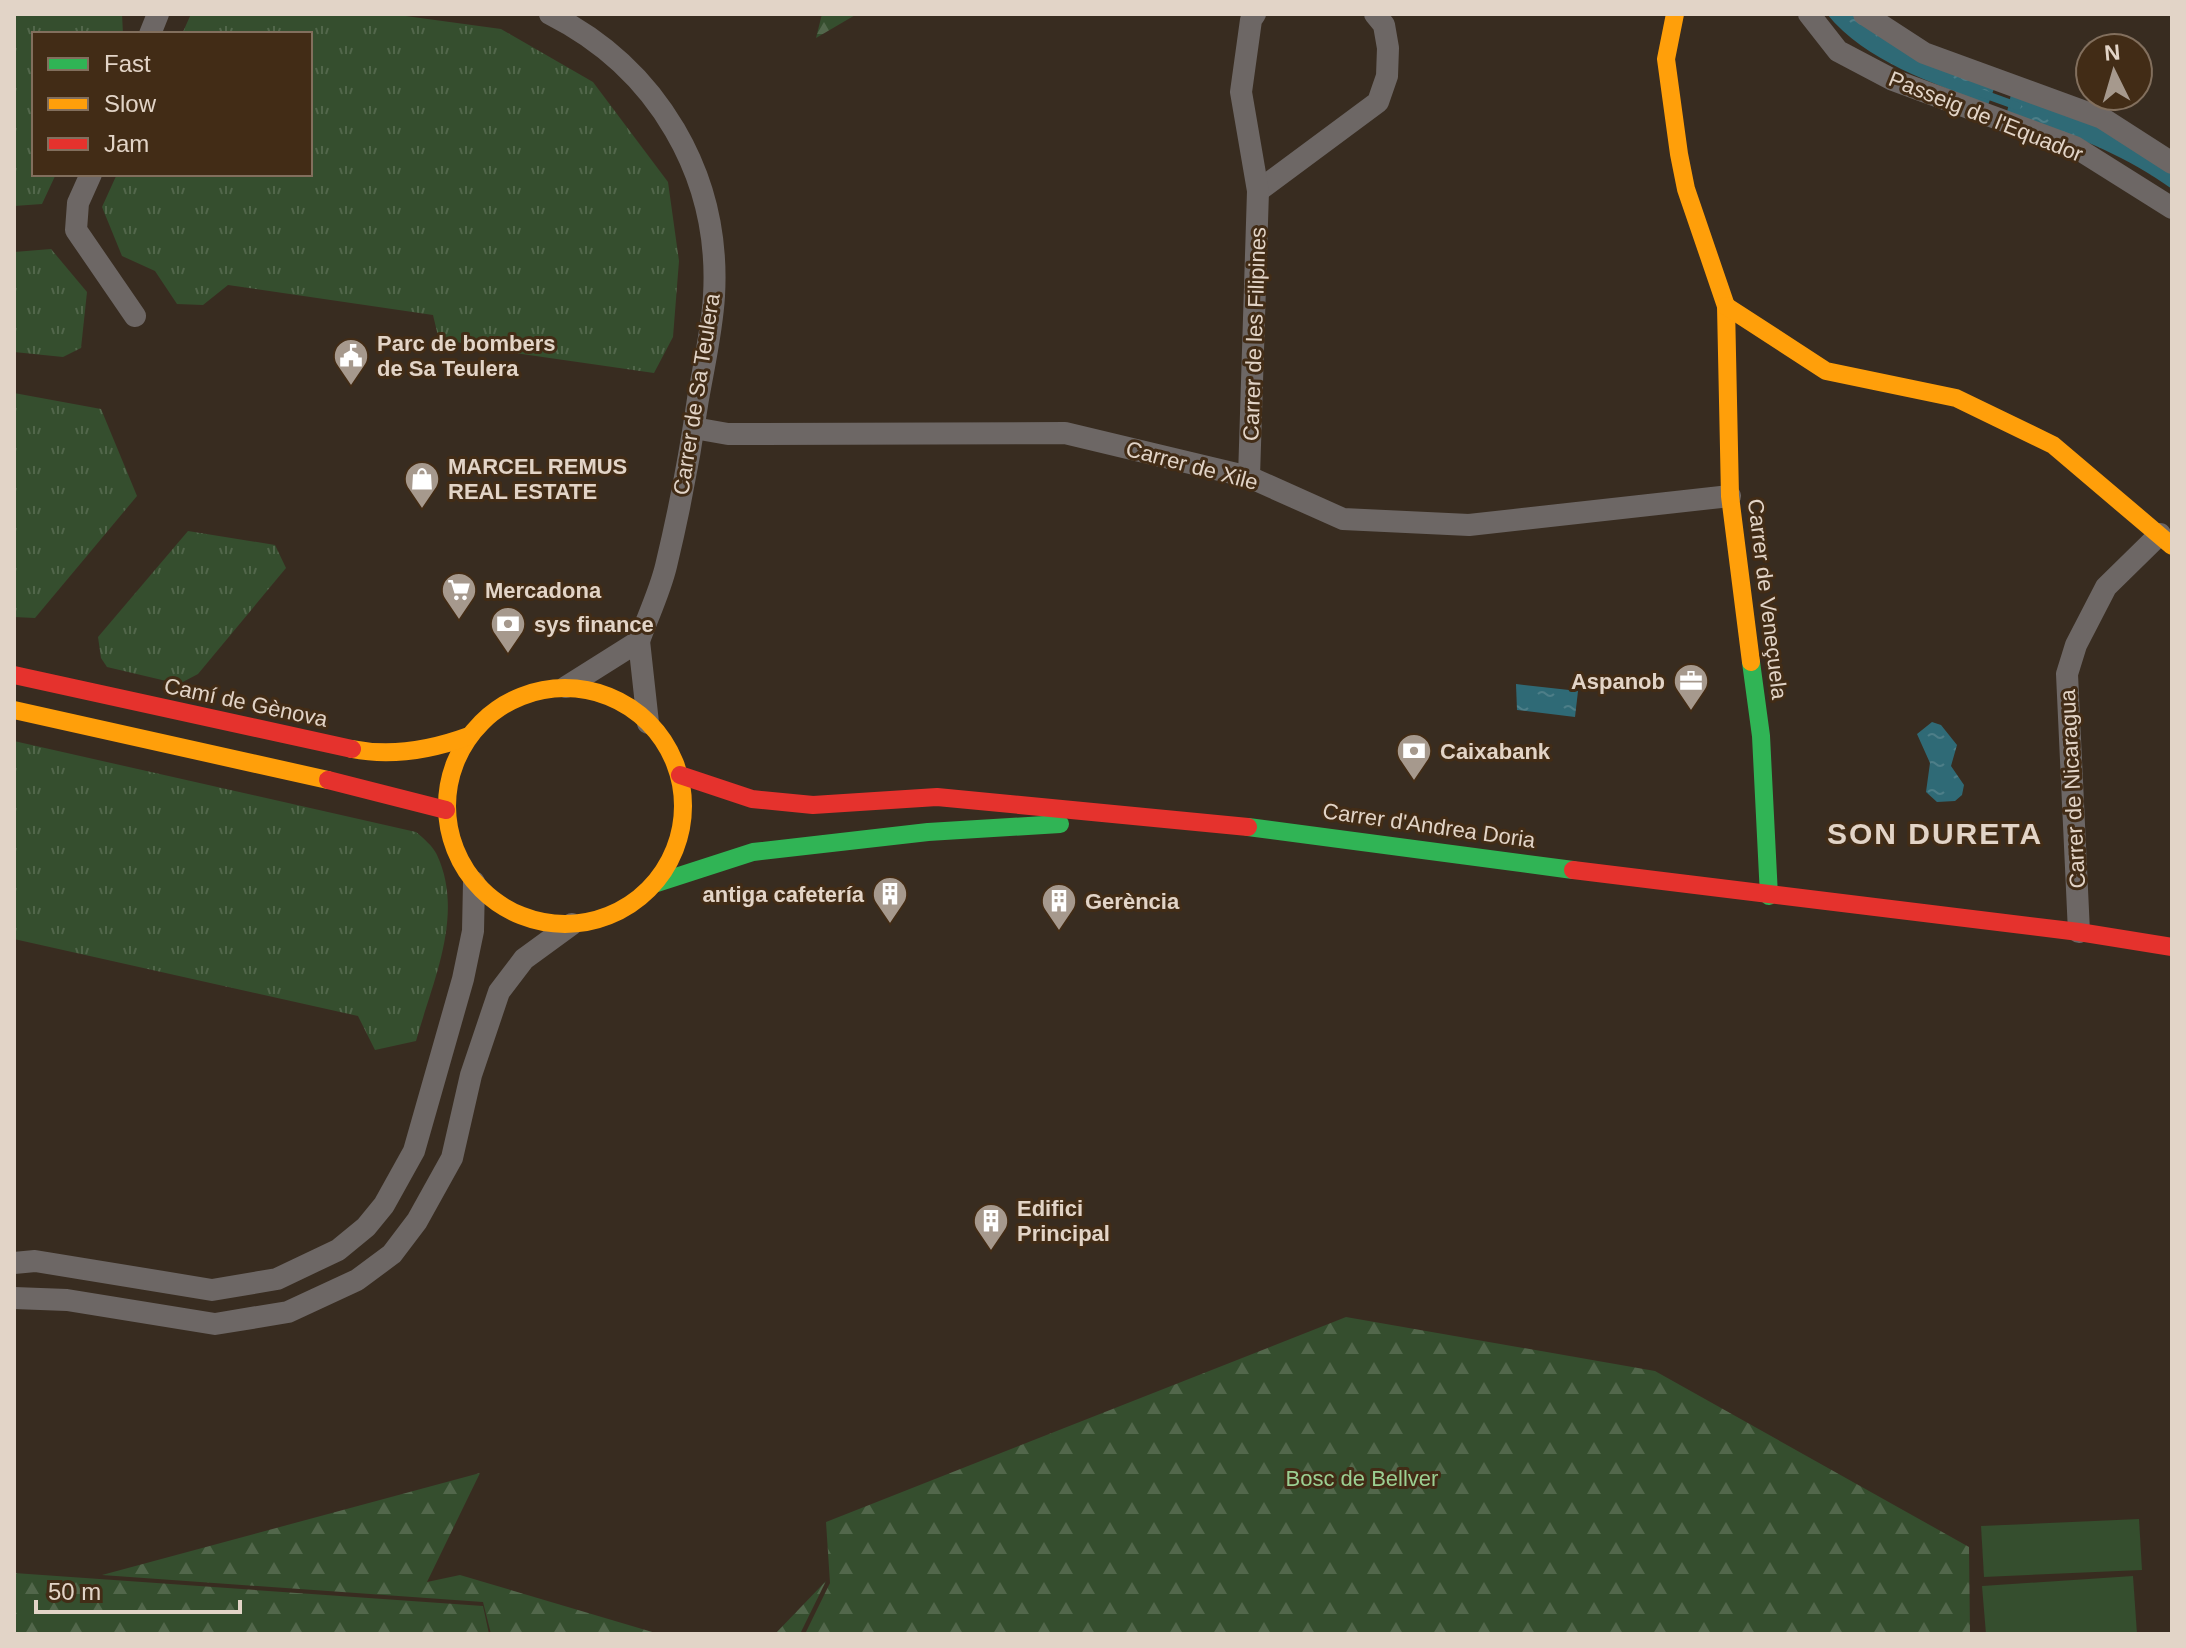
<svg xmlns="http://www.w3.org/2000/svg" width="2186" height="1648" font-family="Helvetica,sans-serif">
  <style>
    .grass { fill: url(#grass-tufts) }
    .forest { fill: url(#forest-firs) }
    .garden { fill: #354e2e }
    .water { fill: url(#water-ripples) }
    .lines { fill: none; stroke-linecap: round; stroke-linejoin: round }
    .stream { stroke: #2f6a76; stroke-width: 8 }
    .street { stroke: #6d6765; stroke-width: 22 }
    .fast { stroke: #30b455; stroke-width: 18 }
    .slow { stroke: #ff9f0a; stroke-width: 18 }
    .jam { stroke: #e5322d; stroke-width: 18 }
    .labels { text-anchor: middle; stroke-width: 6; stroke-linejoin: round; paint-order: stroke }
    .street-label { font-size: 22px; fill: #e2d4c7; stroke: #422c16 }
    .poi-label { font-size: 22px; font-weight: bold; fill: #e2d4c7; stroke: #422c16; text-anchor: start }
    .park-label { font-size: 22px; fill: #9bcf92; stroke: #422c16 }
    .district-label { font-size: 30px; font-weight: bold; letter-spacing: 2px; fill: #e2d4c7; stroke: #422c16 }
  </style>
  <defs>
    <pattern id="grass-tufts" width="24" height="20" patternUnits="userSpaceOnUse" patternTransform="scale(2)"><rect width="24" height="20" fill="#354e2e"/><path d="M3 7l-1-3M5 7V3M7 7l1-3M15 17l-1-3M17 17v-4M19 17l1-3" fill="none" stroke="#52674b"/></pattern>
    <pattern id="forest-firs" width="22" height="20" patternUnits="userSpaceOnUse" patternTransform="scale(2)"><rect width="22" height="20" fill="#354e2e"/><path d="M5 1l3.5 6h-7zM16 11l3.5 6h-7z" fill="#52674b"/></pattern>
    <pattern id="water-ripples" width="26" height="14" patternUnits="userSpaceOnUse" patternTransform="scale(2)"><rect width="26" height="14" fill="#2f6a76"/><path d="M2 4q2-2 4 0t4 0M15 11q2-2 4 0t4 0" fill="none" stroke="#4d7e88"/></pattern>
  </defs>
  <rect width="100%" height="100%" fill="#382c20"/>
  <g class="grass">
    <polygon points="14,14 122,14 123,34 34,34 34,174 56,174 42,204 14,206"/>
    <polygon points="191,14 391,14 501,29 593,82 668,182 679,261 673,337 654,373 474,347 438,336 433,315 228,285 203,305 177,304 155,271 122,256 102,207 117,174 310,174 310,34 182,34"/>
    <polygon points="51,249 87,292 81,348 63,357 14,352 14,252"/>
    <polygon points="14,393 101,409 137,496 35,618 14,617"/>
    <polygon points="188,531 275,545 286,568 198,674 179,684 107,667 101,658 98,637"/>
    <path d="M 14,741 L 416,832 C 423,838 433,846 437,855 C 465,915 432,983 416,1041 L 375,1050 L 358,1016 L 14,939 Z"/>
  </g>
  <g class="forest">
    <polygon points="822,14 857,14 816,38"/>
    <polygon points="1346,1317 1655,1371 1969,1547 1970,1634 805,1634 830,1583 826,1522"/>
    <polygon points="480,1473 427,1582 460,1575 659,1634 491,1634 483,1602 102,1575"/>
    <polygon points="14,1573 483,1606 489,1634 14,1634"/>
    <polygon points="826,1581 800,1634 775,1634"/>
  </g>
  <g class="garden">
    <polygon points="2139,1519 2142,1570 1984,1577 1981,1526"/>
    <polygon points="2133,1576 2137,1634 1986,1634 1982,1586"/>
  </g>
  <g class="water">
    <path d="M 1827,14 L 1861,14 L 1995,86 L 1988,105 C 1932,82 1866,62 1827,14 Z"/>
    <path d="M 2012,90 L 2110,128 L 2172,167 L 2172,189 C 2121,152 2066,133 2007,112 Z"/>
    <polygon points="1516,684 1578,691 1575,717 1517,710"/>
    <polygon points="1932,722 1941,725 1957,745 1951,766 1964,785 1962,795 1955,801 1937,802 1926,792 1930,763 1917,734"/>
  </g>
  <g class="lines">
    <polyline class="stream" points="1981,93 2017,106"/>
    <g class="street">
      <path d="M 550,14 C 657,68 721,175 714,296 C 712,330 704,365 698,399 C 690,455 679,512 666,566 C 660,591 648,616 639,641"/>
      <polyline points="1809,14 1838,51 1893,80 2075,147 2172,208"/>
      <polyline points="1864,14 1924,53 2102,118 2172,163"/>
      <polyline points="150,34 158,14"/>
      <polyline points="91,174 78,203 76,230 135,316"/>
      <polyline points="1258,191 1378,102 1387,76 1388,48 1384,25 1375,14"/>
      <polyline points="694,428 728,434 1065,433 1249,477 1343,519 1469,525 1730,496"/>
      <polyline points="1249,477 1258,191 1241,92 1251,20 1255,14"/>
      <polyline points="566,687 639,641 648,723"/>
      <polyline points="2079,932 2067,674 2076,645 2106,587 2160,534"/>
      <polyline points="14,1263 35,1261 212,1290 277,1279 338,1250 366,1227 384,1205 414,1151 463,979 473,931 474,882"/>
      <polyline points="14,1298 67,1300 215,1324 288,1312 357,1280 392,1254 417,1221 452,1158 471,1075 499,992 524,959 572,924"/>
    </g>
    <g class="fast">
      <polyline points="1751,662 1761,736 1769,896"/>
      <polyline points="1248,827 1573,870"/>
      <polyline points="654,884 753,852 928,832 1060,824"/>
    </g>
    <g class="slow">
      <polyline points="1675,14 1666,59 1679,154 1686,189 1726,306 1730,496 1751,662"/>
      <polyline points="1726,306 1826,371 1956,398 2053,445 2172,546"/>
      <circle cx="565" cy="806" r="118"/>
      <polyline points="14,710 328,780"/>
      <path d="M 352,749 C 392,757 431,750 469,736"/>
    </g>
    <g class="jam">
      <polyline points="14,675 352,749"/>
      <polyline points="680,775 752,799 813,805 937,797 1248,827"/>
      <polyline points="328,780 446,810"/>
      <polyline points="1573,870 2079,932 2172,947"/>
    </g>
  </g>
  <defs>
    <symbol id="civic-pin" viewBox="-11 -11 22 30"><path d="M0 17L-7.5 6A9.5 9.5 0 1 1 7.5 6Z" fill="#a6998d" stroke="#422c16"/><path d="M-.6-6.5H3V-4.5H.6V-3L4-1V1h2V6H-6V1h2V-1L-.6-3ZM-1.2 2.5V6h2.4V2.5Z" fill="#fff"/></symbol>
    <symbol id="shop-pin" viewBox="-11 -11 22 30"><path d="M0 17L-7.5 6A9.5 9.5 0 1 1 7.5 6Z" fill="#a6998d" stroke="#422c16"/><path d="M-5-2.5h2.3a2.7 3.5 0 0 1 5.4 0H5L5.5 6h-11ZM-1.5-2.5h3a1.5 2.3 0 0 0-3 0Z" fill="#fff"/></symbol>
    <symbol id="supermarket-pin" viewBox="-11 -11 22 30"><path d="M0 17L-7.5 6A9.5 9.5 0 1 1 7.5 6Z" fill="#a6998d" stroke="#422c16"/><path d="M-6-5.5h2.5l.6 2H6L4.5 2H-2.5L-4.4-4H-6ZM-1.5 3.2a1.3 1.3 0 1 0 .1 0ZM3 3.2a1.3 1.3 0 1 0 .1 0Z" fill="#fff"/></symbol>
    <symbol id="bank-pin" viewBox="-11 -11 22 30"><path d="M0 17L-7.5 6A9.5 9.5 0 1 1 7.5 6Z" fill="#a6998d" stroke="#422c16"/><path d="M-6-4H6V4H-6ZM0-2.3a2.3 2.3 0 1 0 0 4.6a2.3 2.3 0 1 0 0-4.6Z" fill="#fff"/></symbol>
    <symbol id="office-pin" viewBox="-11 -11 22 30"><path d="M0 17L-7.5 6A9.5 9.5 0 1 1 7.5 6Z" fill="#a6998d" stroke="#422c16"/><path d="M-6-3h4V-5.5h4V-3h4V5H-6ZM-1-4.5V-3h2v-1.5ZM-6 0V1H6V0Z" fill="#fff"/></symbol>
    <symbol id="building-pin" viewBox="-11 -11 22 30"><path d="M0 17L-7.5 6A9.5 9.5 0 1 1 7.5 6Z" fill="#a6998d" stroke="#422c16"/><path d="M-4-6H4V6H1V3H-1V6H-4ZM-2.5-4.3h1.7v1.8h-1.7ZM.8-4.3h1.7v1.8H.8ZM-2.5-1h1.7V.8h-1.7ZM.8-1h1.7V.8H.8Z" fill="#fff"/></symbol>
  </defs>
  <g fill-rule="evenodd">
    <use href="#civic-pin" x="331" y="336" width="40" height="54"/>
    <use href="#shop-pin" x="402" y="459" width="40" height="54"/>
    <use href="#supermarket-pin" x="439" y="570" width="40" height="54"/>
    <use href="#bank-pin" x="488" y="604" width="40" height="54"/>
    <use href="#office-pin" x="1671" y="661" width="40" height="54"/>
    <use href="#bank-pin" x="1394" y="731" width="40" height="54"/>
    <use href="#building-pin" x="870" y="874" width="40" height="54"/>
    <use href="#building-pin" x="1039" y="881" width="40" height="54"/>
    <use href="#building-pin" x="971" y="1201" width="40" height="54"/>
  </g>
  <g class="labels">
    <g class="street-label">
      <text transform="translate(1986 116) rotate(22)" y="8">Passeig de l'Equador</text>
      <text transform="translate(1254 334) rotate(-88)" y="8">Carrer de les Filipines</text>
      <text transform="translate(696 394) rotate(-81)" y="8">Carrer de Sa Teulera</text>
      <text transform="translate(1192 465) rotate(15)" y="8">Carrer de Xile</text>
      <text transform="translate(1768 599) rotate(83)" y="8">Carrer de Veneçuela</text>
      <text transform="translate(246 702) rotate(12)" y="8">Camí de Gènova</text>
      <text transform="translate(2072 789) rotate(-93)" y="8">Carrer de Nicaragua</text>
      <text transform="translate(1429 825) rotate(8)" y="8">Carrer d'Andrea Doria</text>
    </g>
    <g class="poi-label">
      <text x="377" y="351">Parc de bombers<tspan x="377" dy="25">de Sa Teulera</tspan></text>
      <text x="448" y="474">MARCEL REMUS<tspan x="448" dy="25">REAL ESTATE</tspan></text>
      <text x="485" y="598">Mercadona</text>
      <text x="534" y="632">sys finance</text>
      <text x="1665" y="689" text-anchor="end">Aspanob</text>
      <text x="1440" y="759">Caixabank</text>
      <text x="864" y="902" text-anchor="end">antiga cafetería</text>
      <text x="1085" y="909">Gerència</text>
      <text x="1017" y="1216">Edifici<tspan x="1017" dy="25">Principal</tspan></text>
    </g>
    <g class="park-label">
      <text x="1362" y="1486">Bosc de Bellver</text>
    </g>
    <g class="district-label">
      <text x="1935" y="844">SON DURETA</text>
    </g>
  </g>
  <rect width="2186" height="1648" fill="none" stroke="#e2d4c7" stroke-width="32"/>
  <rect x="32" y="32" width="280" height="144" fill="#422c16" stroke="#826f5d" stroke-width="2"/>
  <rect x="48" y="58" width="40" height="12" fill="#30b455" stroke="#826f5d" stroke-width="2"/>
  <text x="104" y="72" font-size="24" fill="#e2d4c7">Fast</text>
  <rect x="48" y="98" width="40" height="12" fill="#ff9f0a" stroke="#826f5d" stroke-width="2"/>
  <text x="104" y="112" font-size="24" fill="#e2d4c7">Slow</text>
  <rect x="48" y="138" width="40" height="12" fill="#e5322d" stroke="#826f5d" stroke-width="2"/>
  <text x="104" y="152" font-size="24" fill="#e2d4c7">Jam</text>
  <g transform="translate(2114 72) rotate(355)"><circle r="38" fill="#422c16" stroke="#826f5d" stroke-width="2"/>
  <path d="M0-6L14 30L0 20L-14 30Z" fill="#a6998d"/>
  <text y="-12" font-size="22" font-weight="bold" text-anchor="middle" fill="#e2d4c7">N</text>
  </g>
  <path d="M36 1600v12h204v-12" fill="none" stroke="#e2d4c7" stroke-width="4"/>
  <text x="48" y="1600" font-size="24" fill="#e2d4c7" stroke="#422c16" stroke-width="6" paint-order="stroke">50 m</text>
</svg>
